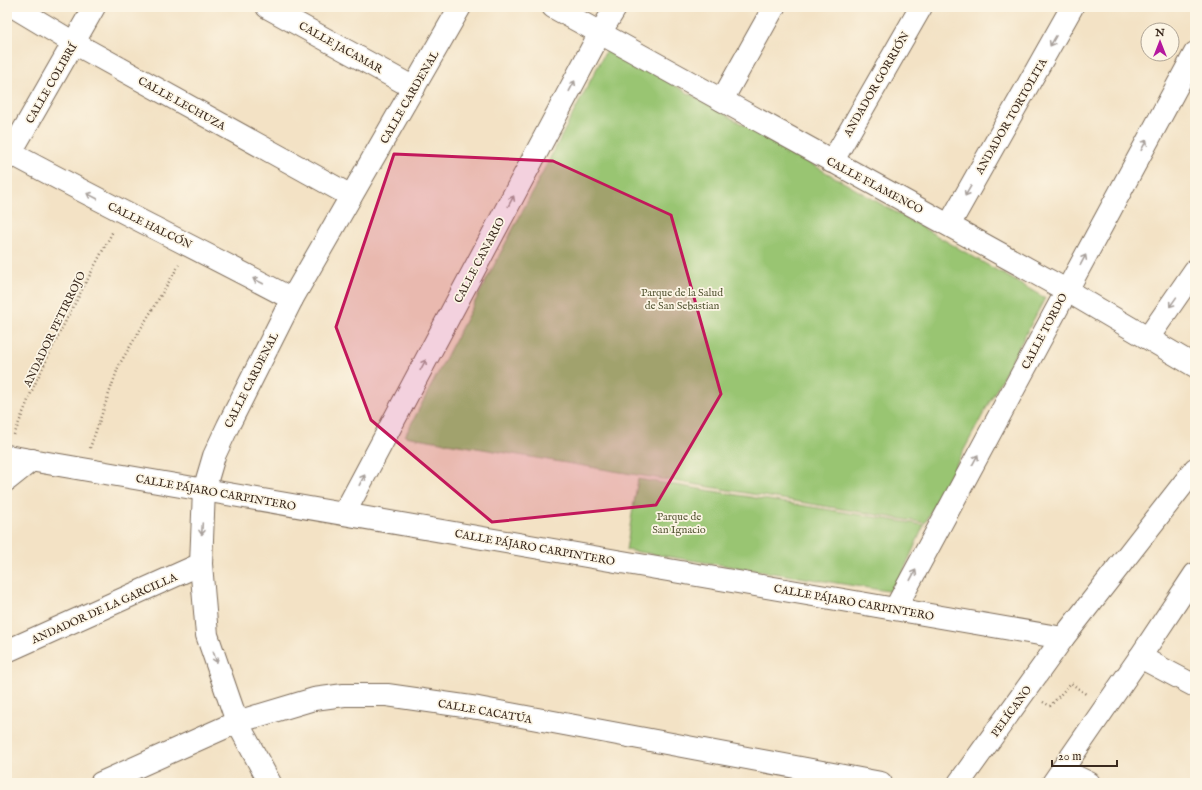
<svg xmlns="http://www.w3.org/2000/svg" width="1202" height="790" font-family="'IM FELL English',serif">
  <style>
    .green { fill: #99c572; stroke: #6a7848 }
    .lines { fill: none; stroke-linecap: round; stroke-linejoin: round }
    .minor-casing { stroke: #7b6a58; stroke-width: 24 }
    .path { stroke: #7b6a58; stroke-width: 2.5; stroke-dasharray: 1 3; stroke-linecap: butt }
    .minor { stroke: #fff; stroke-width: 22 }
    .oneway { stroke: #a79f9a }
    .marked { fill: #c2185b; fill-opacity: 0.2; stroke: #c2185b; stroke-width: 3; stroke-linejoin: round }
    .labels { text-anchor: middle; stroke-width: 3.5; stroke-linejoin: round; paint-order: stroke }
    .street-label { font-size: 11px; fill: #3b2a1e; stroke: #fcf5e5 }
    .park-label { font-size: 11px; fill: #575837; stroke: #fcf5e5 }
  </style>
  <rect width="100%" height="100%" fill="#fcf5e5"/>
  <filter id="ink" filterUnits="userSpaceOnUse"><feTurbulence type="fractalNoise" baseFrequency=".025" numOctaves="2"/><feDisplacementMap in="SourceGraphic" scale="8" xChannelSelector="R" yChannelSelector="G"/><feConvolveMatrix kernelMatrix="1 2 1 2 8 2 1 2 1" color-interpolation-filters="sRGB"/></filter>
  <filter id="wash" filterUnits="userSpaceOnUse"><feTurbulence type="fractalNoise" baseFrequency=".012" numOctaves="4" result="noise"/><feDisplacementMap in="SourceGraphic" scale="16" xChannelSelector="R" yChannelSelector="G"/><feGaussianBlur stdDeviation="0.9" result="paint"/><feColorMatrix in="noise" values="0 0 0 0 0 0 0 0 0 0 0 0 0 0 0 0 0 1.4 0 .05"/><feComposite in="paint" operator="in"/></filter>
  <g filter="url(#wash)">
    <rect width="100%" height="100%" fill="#f3e2c5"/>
    <g class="green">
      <polygon points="608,47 1045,298 925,523 405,436"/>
      <polygon points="638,479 924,525 894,592 626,550"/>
    </g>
  </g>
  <g filter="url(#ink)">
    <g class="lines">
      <defs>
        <g id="minor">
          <polyline points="14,7 74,43 351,196"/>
          <polyline points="267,7 414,88"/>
          <polyline points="553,7 1066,290 1195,366"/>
          <polyline points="722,100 774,7"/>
          <path d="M 7,151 C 101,202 198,249 292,299"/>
          <polyline points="7,159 94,7"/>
          <polyline points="832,162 921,7"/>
          <polyline points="949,225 1072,7"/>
          <polyline points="1148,338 1195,270"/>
          <polyline points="7,456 1063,638"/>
          <polyline points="7,480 32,460"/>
          <polyline points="344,514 600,33 616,7"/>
          <polyline points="895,609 1195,53"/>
          <polyline points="7,651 201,564"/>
          <polyline points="1140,657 1195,686"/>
          <polyline points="1062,770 1089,783"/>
          <polyline points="101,783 237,722 314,699 344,695 387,695 478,708 881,783"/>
          <polyline points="270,783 237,722 207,635 201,564 204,490 214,456 228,426 292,299 460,7"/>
          <polyline points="959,783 1063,638 1195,469"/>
          <polyline points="1053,783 1140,657 1195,574"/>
        </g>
      </defs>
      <use href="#minor" class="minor-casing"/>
      <g class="path">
        <polyline points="14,435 33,388 61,330 113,231"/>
        <polyline points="90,448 119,365 179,265"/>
        <polyline points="1043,702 1050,706 1071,683 1087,695"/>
      </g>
      <use href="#minor" class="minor"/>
    </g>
    <defs><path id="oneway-shaft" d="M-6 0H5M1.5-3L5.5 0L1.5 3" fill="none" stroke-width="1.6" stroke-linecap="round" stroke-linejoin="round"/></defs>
    <g class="oneway">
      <use href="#oneway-shaft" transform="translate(1053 41) rotate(120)"/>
      <use href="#oneway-shaft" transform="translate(572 86) rotate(-62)"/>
      <use href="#oneway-shaft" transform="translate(1144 145) rotate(-62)"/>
      <use href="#oneway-shaft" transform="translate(968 191) rotate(120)"/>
      <use href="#oneway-shaft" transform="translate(92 196) rotate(-152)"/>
      <use href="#oneway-shaft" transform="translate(511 201) rotate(-62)"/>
      <use href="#oneway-shaft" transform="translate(1083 260) rotate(-62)"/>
      <use href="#oneway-shaft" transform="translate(258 281) rotate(-152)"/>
      <use href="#oneway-shaft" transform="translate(1173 302) rotate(125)"/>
      <use href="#oneway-shaft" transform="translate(423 365) rotate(-62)"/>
      <use href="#oneway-shaft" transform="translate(975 460) rotate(-62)"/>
      <use href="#oneway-shaft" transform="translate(362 480) rotate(-62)"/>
      <use href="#oneway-shaft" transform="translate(202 529) rotate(93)"/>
      <use href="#oneway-shaft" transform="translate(913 575) rotate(-62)"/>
      <use href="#oneway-shaft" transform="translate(215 657) rotate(71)"/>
    </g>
  </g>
  <path class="marked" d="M 394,154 L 553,161 L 671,215 L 721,394 L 656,505 L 492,522 L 371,420 L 336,327 Z"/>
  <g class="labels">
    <g class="street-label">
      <text transform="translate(341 47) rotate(29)" y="4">CALLE JACAMAR</text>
      <text transform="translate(51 83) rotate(-60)" y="4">CALLE COLIBRÍ</text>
      <text transform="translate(876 84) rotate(-60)" y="4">ANDADOR GORRIÓN</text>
      <text transform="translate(409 97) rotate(-60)" y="4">CALLE CARDENAL</text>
      <text transform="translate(182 103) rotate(29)" y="4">CALLE LECHUZA</text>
      <text transform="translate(1011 116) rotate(-60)" y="4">ANDADOR TORTOLITA</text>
      <text transform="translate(875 185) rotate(28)" y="4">CALLE FLAMENCO</text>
      <text transform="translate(150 225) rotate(26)" y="4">CALLE HALCÓN</text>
      <text transform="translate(479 260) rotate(-62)" y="4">CALLE CANARIO</text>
      <text transform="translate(54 329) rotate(-64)" y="4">ANDADOR PETIRROJO</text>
      <text transform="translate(1044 331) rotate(-62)" y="4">CALLE TORDO</text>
      <text transform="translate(251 380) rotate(-63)" y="4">CALLE CARDENAL</text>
      <text transform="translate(216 492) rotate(10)" y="4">CALLE PÁJARO CARPINTERO</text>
      <text transform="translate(535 547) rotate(10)" y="4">CALLE PÁJARO CARPINTERO</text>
      <text transform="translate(854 602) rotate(10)" y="4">CALLE PÁJARO CARPINTERO</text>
      <text transform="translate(104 608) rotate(-24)" y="4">ANDADOR DE LA GARCILLA</text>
      <text transform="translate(485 711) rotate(10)" y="4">CALLE CACATÚA</text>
      <text transform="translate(1011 711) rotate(-54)" y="4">PELÍCANO</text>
    </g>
    <g class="park-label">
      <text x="682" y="296">Parque de la Salud<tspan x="682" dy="13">de San Sebastian</tspan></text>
      <text x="679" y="520">Parque de<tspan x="679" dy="13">San Ignacio</tspan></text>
    </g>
  </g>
  <rect width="1202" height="790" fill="none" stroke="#fcf5e5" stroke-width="24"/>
  <g transform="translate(1160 42)"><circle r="19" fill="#fcf5e5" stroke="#afa495"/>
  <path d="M0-3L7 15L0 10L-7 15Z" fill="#b5179e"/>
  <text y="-6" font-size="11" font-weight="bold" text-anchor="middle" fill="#3b2a1e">N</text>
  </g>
  <path d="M1052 760v6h65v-6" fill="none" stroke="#3b2a1e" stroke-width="2"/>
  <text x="1058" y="760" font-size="12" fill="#3b2a1e" stroke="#fcf5e5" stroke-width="3" paint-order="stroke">20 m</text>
</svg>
